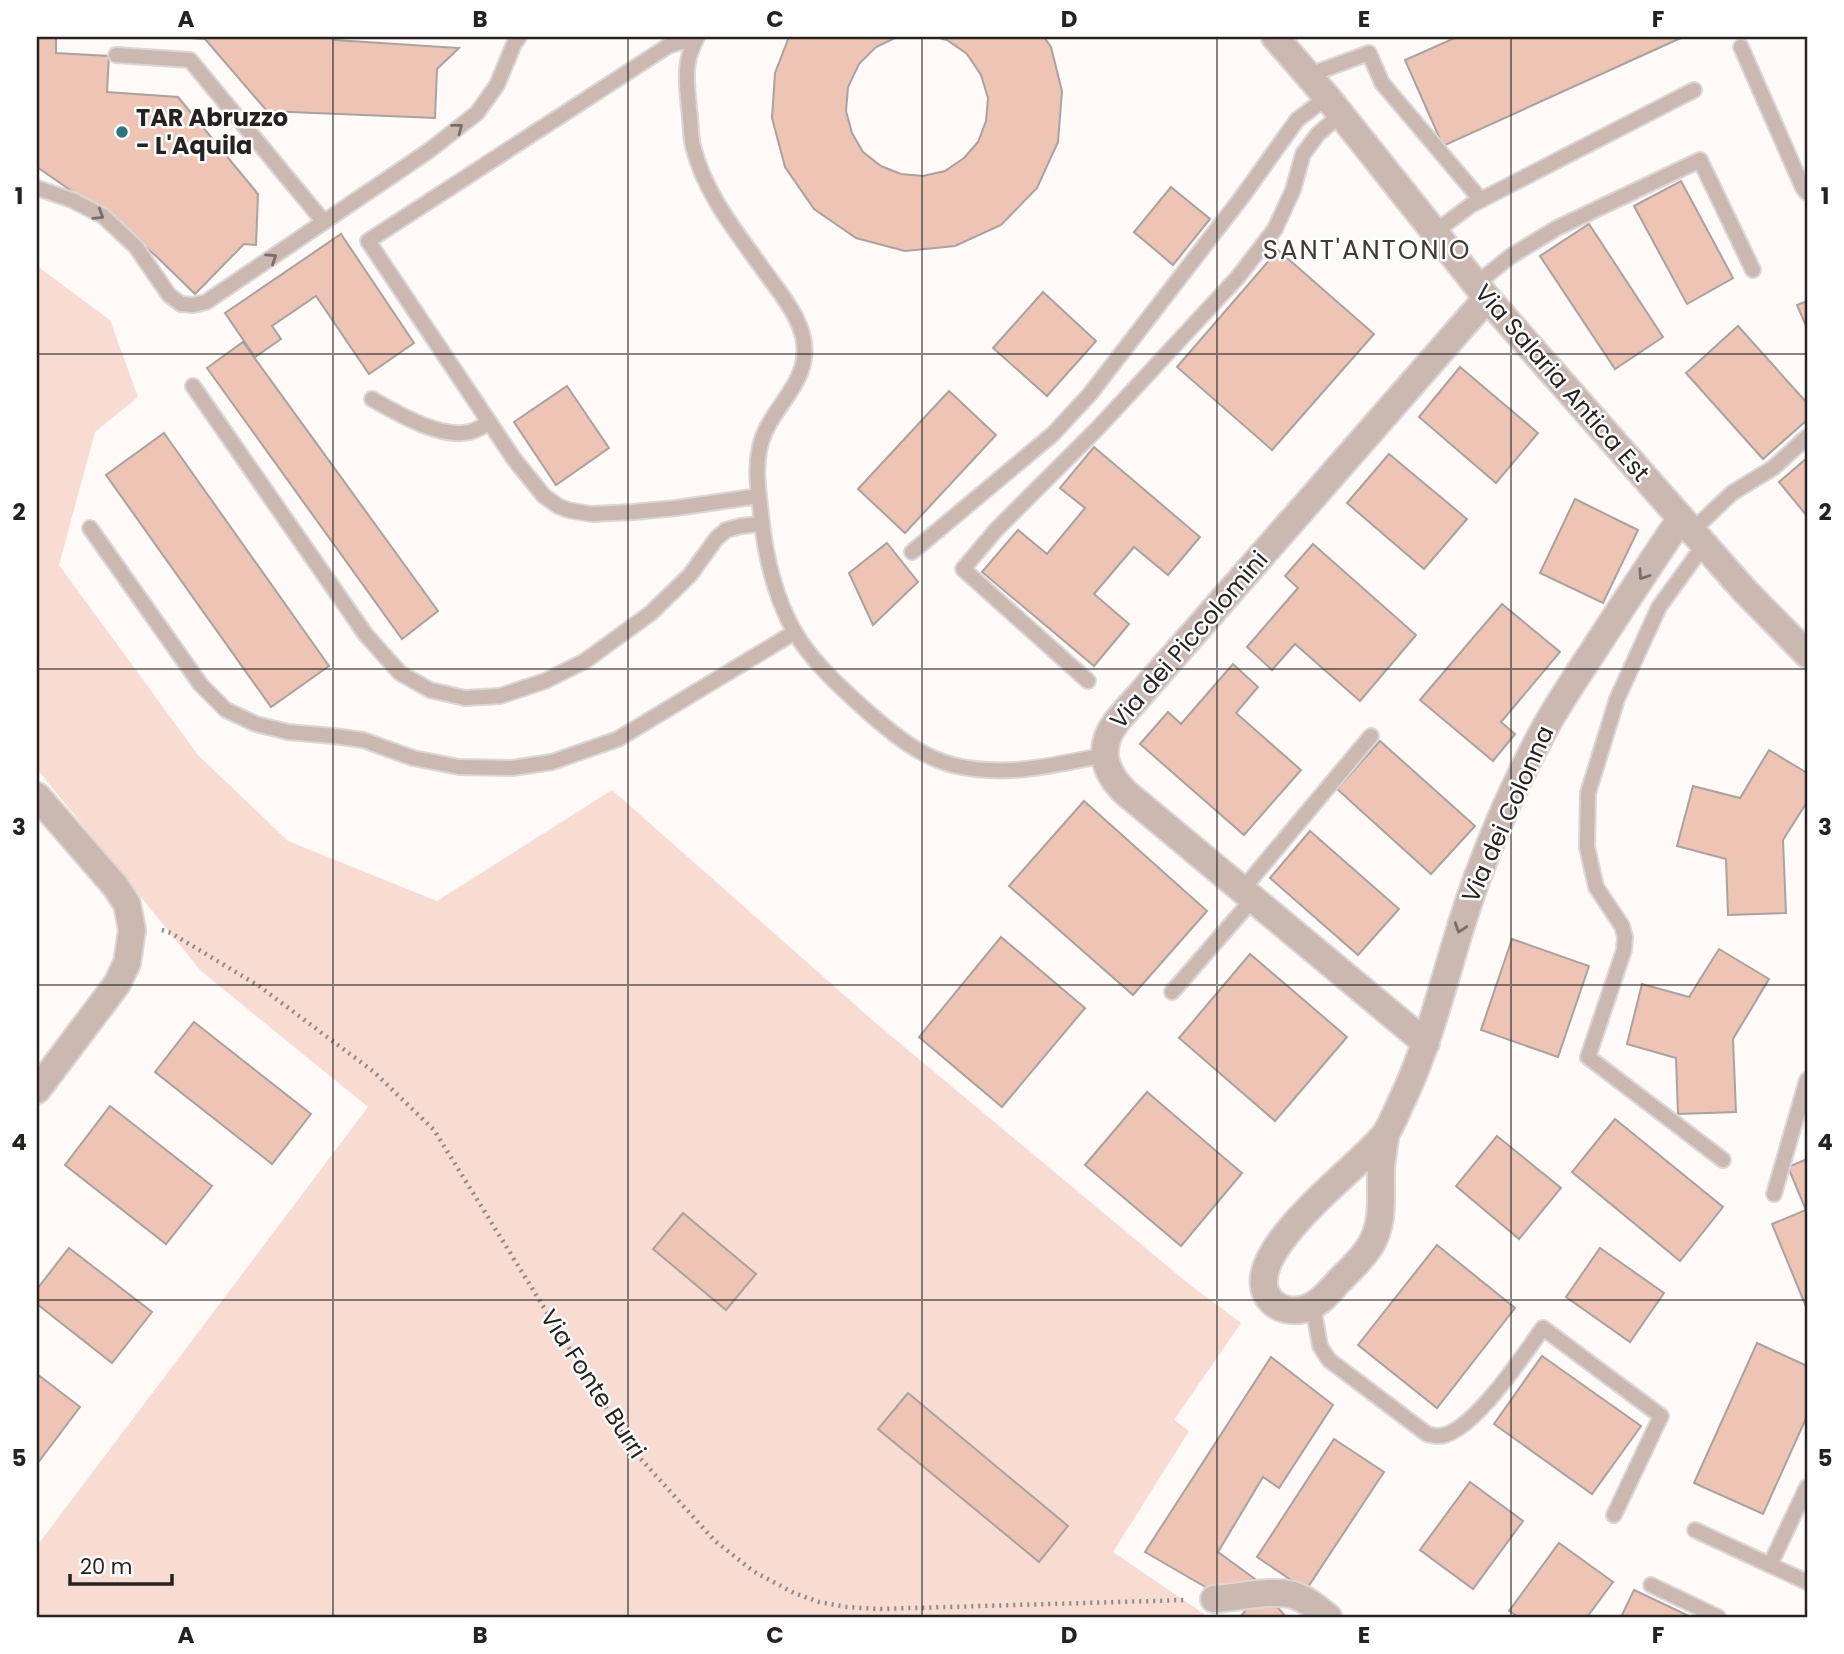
<svg xmlns="http://www.w3.org/2000/svg" width="1844" height="1654" font-family="Poppins,sans-serif">
  <style>
    .green { fill: #f9dcd1 }
    .building { fill: #eec5b5; stroke: #a9a29f; stroke-width: 2 }
    .lines { fill: none; stroke-linecap: round; stroke-linejoin: round }
    .service-casing { stroke: #dbd7d6; stroke-width: 18 }
    .minor-casing { stroke: #dbd7d6; stroke-width: 30 }
    .path { stroke: #8c8987; stroke-width: 4.5; stroke-dasharray: 2 5; stroke-linecap: butt }
    .service { stroke: #cab8b1; stroke-width: 14 }
    .minor { stroke: #cab8b1; stroke-width: 26 }
    .oneway { stroke: #786d69 }
    .grid { fill: none; stroke: #252221; stroke-width: 2; stroke-opacity: 0.55 }
    .poi-dot { fill: #2e767f; stroke: #fff; stroke-width: 2.5 }
    .labels { text-anchor: middle; stroke-width: 5; stroke-linejoin: round; paint-order: stroke }
    .poi-label { font-size: 24px; font-weight: bold; fill: #252221; stroke: #fff; text-anchor: start }
    .street-label { font-size: 24px; fill: #252221; stroke: #fff }
    .neighbourhood-label { font-size: 26px; letter-spacing: 2px; fill: #403a38; stroke: #fff }
    .neatline { fill: none; stroke: #252221; stroke-width: 2.5 }
    .grid-label { font-size: 23px; text-anchor: middle; font-weight: bold; fill: #252221 }
  </style>
  <rect width="100%" height="100%" fill="#fefaf8"/>
  <polygon class="green" points="37,266 110,320 138,397 95,432 59,565 198,755 288,841 437,901 612,790 878,1025 1190,1285 1241,1323 1174,1420 1189,1431 1113,1552 1204,1614 1203,1617 37,1617 37,1546 368,1107 201,971 37,769"/>
  <g class="building">
    <polygon points="37,37 56,37 56,53 109,56 107,92 178,97 258,194 256,245 244,244 195,294 156,256 112,219 37,167"/>
    <polygon points="174,37 332,37 335,40 459,48 437,69 435,118 267,111 205,39"/>
    <polygon points="789,37 897,37 876,47 859,64 848,87 846,111 852,133 863,152 881,166 901,174 923,176 945,171 964,158 978,142 986,121 988,98 981,75 967,54 947,40 935,37 1044,37 1051,47 1062,91 1058,142 1037,188 1001,225 955,246 905,251 856,238 814,209 785,167 772,118 775,73"/>
    <polygon points="1457,37 1683,37 1443,146 1405,60"/>
    <polygon points="1681,181 1733,278 1687,304 1634,206"/>
    <polygon points="1171,187 1210,219 1173,265 1134,232"/>
    <polygon points="1589,224 1663,337 1615,369 1540,256"/>
    <polygon points="341,234 414,343 369,374 316,296 272,326 281,339 255,357 225,313"/>
    <polygon points="1278,250 1374,334 1272,450 1177,367"/>
    <polygon points="1043,292 1096,341 1047,396 993,348"/>
    <polygon points="1807,301 1807,328 1797,305"/>
    <polygon points="1738,326 1807,403 1807,420 1763,459 1686,373"/>
    <polygon points="243,342 438,611 402,639 207,368"/>
    <polygon points="1460,367 1538,433 1496,483 1419,417"/>
    <polygon points="567,386 609,448 556,485 514,422"/>
    <polygon points="949,391 996,435 905,533 858,489"/>
    <polygon points="164,433 329,666 271,707 106,475"/>
    <polygon points="1094,447 1200,537 1168,575 1134,547 1094,594 1129,624 1094,666 982,572 1018,530 1047,554 1085,508 1060,488"/>
    <polygon points="1389,454 1467,519 1424,569 1347,503"/>
    <polygon points="1807,458 1807,516 1779,482"/>
    <polygon points="1575,499 1638,530 1603,603 1540,573"/>
    <polygon points="887,543 918,582 873,625 849,573"/>
    <polygon points="1313,544 1416,635 1360,701 1295,644 1272,670 1247,647 1298,588 1285,576"/>
    <polygon points="1502,604 1560,652 1501,722 1515,734 1493,761 1420,700"/>
    <polygon points="1233,664 1258,687 1236,713 1301,770 1244,835 1140,744 1168,712 1181,724"/>
    <polygon points="1380,741 1475,826 1431,874 1337,789"/>
    <polygon points="1769,750 1807,773 1807,802 1783,840 1786,913 1728,915 1726,859 1677,846 1693,786 1740,798"/>
    <polygon points="1084,801 1207,911 1133,995 1009,886"/>
    <polygon points="1310,831 1399,909 1358,955 1270,878"/>
    <polygon points="1001,937 1085,1008 1002,1107 919,1037"/>
    <polygon points="1512,939 1589,966 1558,1057 1481,1030"/>
    <polygon points="1719,949 1769,979 1733,1039 1736,1112 1678,1114 1676,1058 1627,1044 1642,984 1689,997"/>
    <polygon points="1250,954 1347,1037 1275,1121 1179,1038"/>
    <polygon points="194,1022 311,1114 272,1164 155,1072"/>
    <polygon points="1147,1092 1242,1173 1181,1246 1085,1165"/>
    <polygon points="110,1106 212,1186 166,1244 65,1165"/>
    <polygon points="1615,1119 1723,1207 1680,1261 1572,1172"/>
    <polygon points="1497,1136 1561,1188 1519,1239 1456,1186"/>
    <polygon points="1807,1159 1807,1309 1772,1224 1806,1210 1788,1167"/>
    <polygon points="683,1213 756,1274 726,1310 653,1249"/>
    <polygon points="1437,1245 1515,1308 1437,1408 1358,1345"/>
    <polygon points="69,1248 152,1312 112,1363 37,1304 37,1289"/>
    <polygon points="1600,1248 1664,1293 1630,1342 1566,1297"/>
    <polygon points="1757,1343 1807,1366 1807,1416 1763,1514 1694,1483"/>
    <polygon points="1542,1356 1641,1426 1592,1494 1494,1424"/>
    <polygon points="1271,1357 1333,1405 1279,1488 1263,1477 1218,1552 1262,1584 1221,1596 1145,1552"/>
    <polygon points="37,1374 80,1407 37,1464"/>
    <polygon points="908,1393 1068,1526 1039,1562 878,1429"/>
    <polygon points="1334,1439 1384,1472 1306,1590 1257,1557"/>
    <polygon points="1470,1482 1523,1521 1473,1589 1420,1550"/>
    <polygon points="1559,1543 1613,1582 1587,1617 1519,1617 1509,1611"/>
    <polygon points="1634,1590 1691,1617 1621,1617"/>
    <polygon points="1273,1602 1286,1617 1240,1617 1252,1603"/>
  </g>
  <g class="lines">
    <defs>
      <g id="service">
        <path d="M 697,37 C 694,44 689,53 688,62 C 685,76 688,94 689,109 C 691,121 690,134 693,146 C 704,191 733,228 760,265 C 775,287 797,311 803,337 C 814,385 765,408 759,452 C 755,472 759,494 761,515 C 765,554 775,597 794,631 C 813,663 841,688 869,713 C 894,735 921,757 953,765 C 1005,778 1054,765 1105,755"/>
        <polyline points="697,37 668,46 368,241 514,459 544,496 558,506 568,510 591,514 633,512 676,508 759,496"/>
        <polyline points="1741,47 1803,188 1807,193"/>
        <polyline points="116,55 190,60 324,222"/>
        <polyline points="1309,75 1369,53 1382,83 1481,200"/>
        <polyline points="37,188 72,200 103,216 136,247 169,295 181,304 193,305 206,302 430,150 477,113 497,85 514,44 519,37"/>
        <polyline points="1435,232 1471,205 1694,90"/>
        <polyline points="1476,284 1511,256 1557,228 1700,160 1753,270"/>
        <polyline points="193,386 366,635 400,673 430,690 465,698 500,696 545,681 585,661 651,613 690,575 716,539 726,530 741,526 762,524"/>
        <path d="M 372,399 C 397,413 440,439 469,432 C 476,431 483,426 489,423"/>
        <polyline points="90,528 201,685 226,710 256,724 288,732 334,736 363,740 413,758 459,767 512,768 552,762 618,739 795,632"/>
        <polyline points="1692,531 1732,493 1773,468 1807,437"/>
        <polyline points="1704,545 1659,607 1617,699 1588,793 1587,847 1596,887 1622,926 1625,937 1624,950 1588,1057 1723,1160"/>
        <polyline points="912,552 1053,434 1090,394 1242,197 1297,120 1327,97"/>
        <polyline points="1088,681 963,569 996,530 1097,429 1238,277 1275,229 1293,190 1303,154 1318,134 1341,114"/>
        <polyline points="1242,890 1371,736"/>
        <polyline points="1172,992 1253,899"/>
        <polyline points="1774,1194 1807,1080"/>
        <path d="M 1313,1306 L 1320,1346 L 1329,1360 L 1427,1434 C 1431,1435 1434,1436 1438,1436 C 1471,1436 1524,1354 1543,1328 L 1661,1416 L 1614,1515"/>
        <polyline points="1807,1487 1770,1565 1807,1582"/>
        <polyline points="1695,1530 1770,1565"/>
        <polyline points="1651,1585 1718,1617"/>
      </g>
      <g id="minor">
        <polyline points="1275,37 1327,97 1487,298 1745,591 1807,654"/>
        <polyline points="37,796 116,887 127,904 132,930 127,963 117,984 37,1090"/>
        <path d="M 1426,1043 L 1126,793 C 1103,771 1097,747 1117,721 L 1487,298"/>
        <path d="M 1386,1133 C 1384,1145 1382,1156 1381,1168 C 1380,1194 1385,1223 1370,1246 C 1362,1259 1350,1270 1339,1281 C 1329,1292 1319,1305 1304,1309 C 1293,1312 1281,1310 1272,1302 C 1229,1258 1365,1164 1386,1133 C 1393,1122 1398,1108 1404,1096 C 1437,1025 1451,946 1479,873 C 1498,822 1520,773 1546,726 C 1560,701 1576,677 1592,653 C 1621,608 1651,563 1681,518"/>
        <path d="M 1214,1599 C 1236,1598 1277,1588 1296,1596 C 1308,1600 1318,1609 1328,1617"/>
      </g>
    </defs>
    <use href="#service" class="service-casing"/>
    <use href="#minor" class="minor-casing"/>
    <polyline class="path" points="162,930 171,933 259,986 374,1072 434,1130 631,1448 714,1540 753,1571 794,1593 819,1602 847,1607 878,1609 1187,1600"/>
    <use href="#service" class="service"/>
    <use href="#minor" class="minor"/>
  </g>
  <defs><path id="oneway-chevron" d="M-2-3.5L2.5 0L-2 3.5" fill="none" stroke-width="1.6" stroke-linecap="round" stroke-linejoin="round" transform="scale(1.75)"/></defs>
  <g class="oneway">
    <use href="#oneway-chevron" transform="translate(458 128) rotate(-38)"/>
    <use href="#oneway-chevron" transform="translate(99 215) rotate(32)"/>
    <use href="#oneway-chevron" transform="translate(272 258) rotate(-34)"/>
    <use href="#oneway-chevron" transform="translate(1643 575) rotate(124)"/>
    <use href="#oneway-chevron" transform="translate(1460 928) rotate(108)"/>
  </g>
  <path class="grid" d="M 333,37 L 333,1617M 628,37 L 628,1617M 922,37 L 922,1617M 1217,37 L 1217,1617M 1511,37 L 1511,1617M 37,354 L 1807,354M 37,669 L 1807,669M 37,985 L 1807,985M 37,1300 L 1807,1300"/>
  <circle class="poi-dot" cx="122" cy="132" r="7"/>
  <g class="labels">
    <g class="poi-label">
      <text x="136" y="126">TAR Abruzzo<tspan x="136" dy="28">- L'Aquila</tspan></text>
    </g>
    <g class="street-label">
      <text transform="translate(1562 383) rotate(49)" y="8">Via Salaria Antica Est</text>
      <text transform="translate(1189 640) rotate(-49)" y="8">Via dei Piccolomini</text>
      <text transform="translate(1508 814) rotate(-66)" y="8">Via dei Colonna</text>
      <text transform="translate(593 1384) rotate(57)" y="8">Via Fonte Burri</text>
    </g>
    <g class="neighbourhood-label">
      <text x="1367" y="259">SANT'ANTONIO</text>
    </g>
  </g>
  <rect width="1844" height="1654" fill="none" stroke="#ffffff" stroke-width="77"/>
  <path d="M70 1574v10h102v-10" fill="none" stroke="#252221" stroke-width="3.5"/>
  <text x="80" y="1574" font-size="21" fill="#252221" stroke="#ffffff" stroke-width="5" paint-order="stroke">20 m</text>
  <rect x="38" y="38" width="1768" height="1578" class="neatline"/>
  <g class="grid-label">
    <text x="186" y="27">A</text>
    <text x="480" y="27">B</text>
    <text x="775" y="27">C</text>
    <text x="1069" y="27">D</text>
    <text x="1364" y="27">E</text>
    <text x="1658" y="27">F</text>
    <text x="19" y="204">1</text>
    <text x="1825" y="204">1</text>
    <text x="19" y="520">2</text>
    <text x="1825" y="520">2</text>
    <text x="19" y="835">3</text>
    <text x="1825" y="835">3</text>
    <text x="19" y="1150">4</text>
    <text x="1825" y="1150">4</text>
    <text x="19" y="1466">5</text>
    <text x="1825" y="1466">5</text>
    <text x="186" y="1643">A</text>
    <text x="480" y="1643">B</text>
    <text x="775" y="1643">C</text>
    <text x="1069" y="1643">D</text>
    <text x="1364" y="1643">E</text>
    <text x="1658" y="1643">F</text>
  </g>
</svg>
